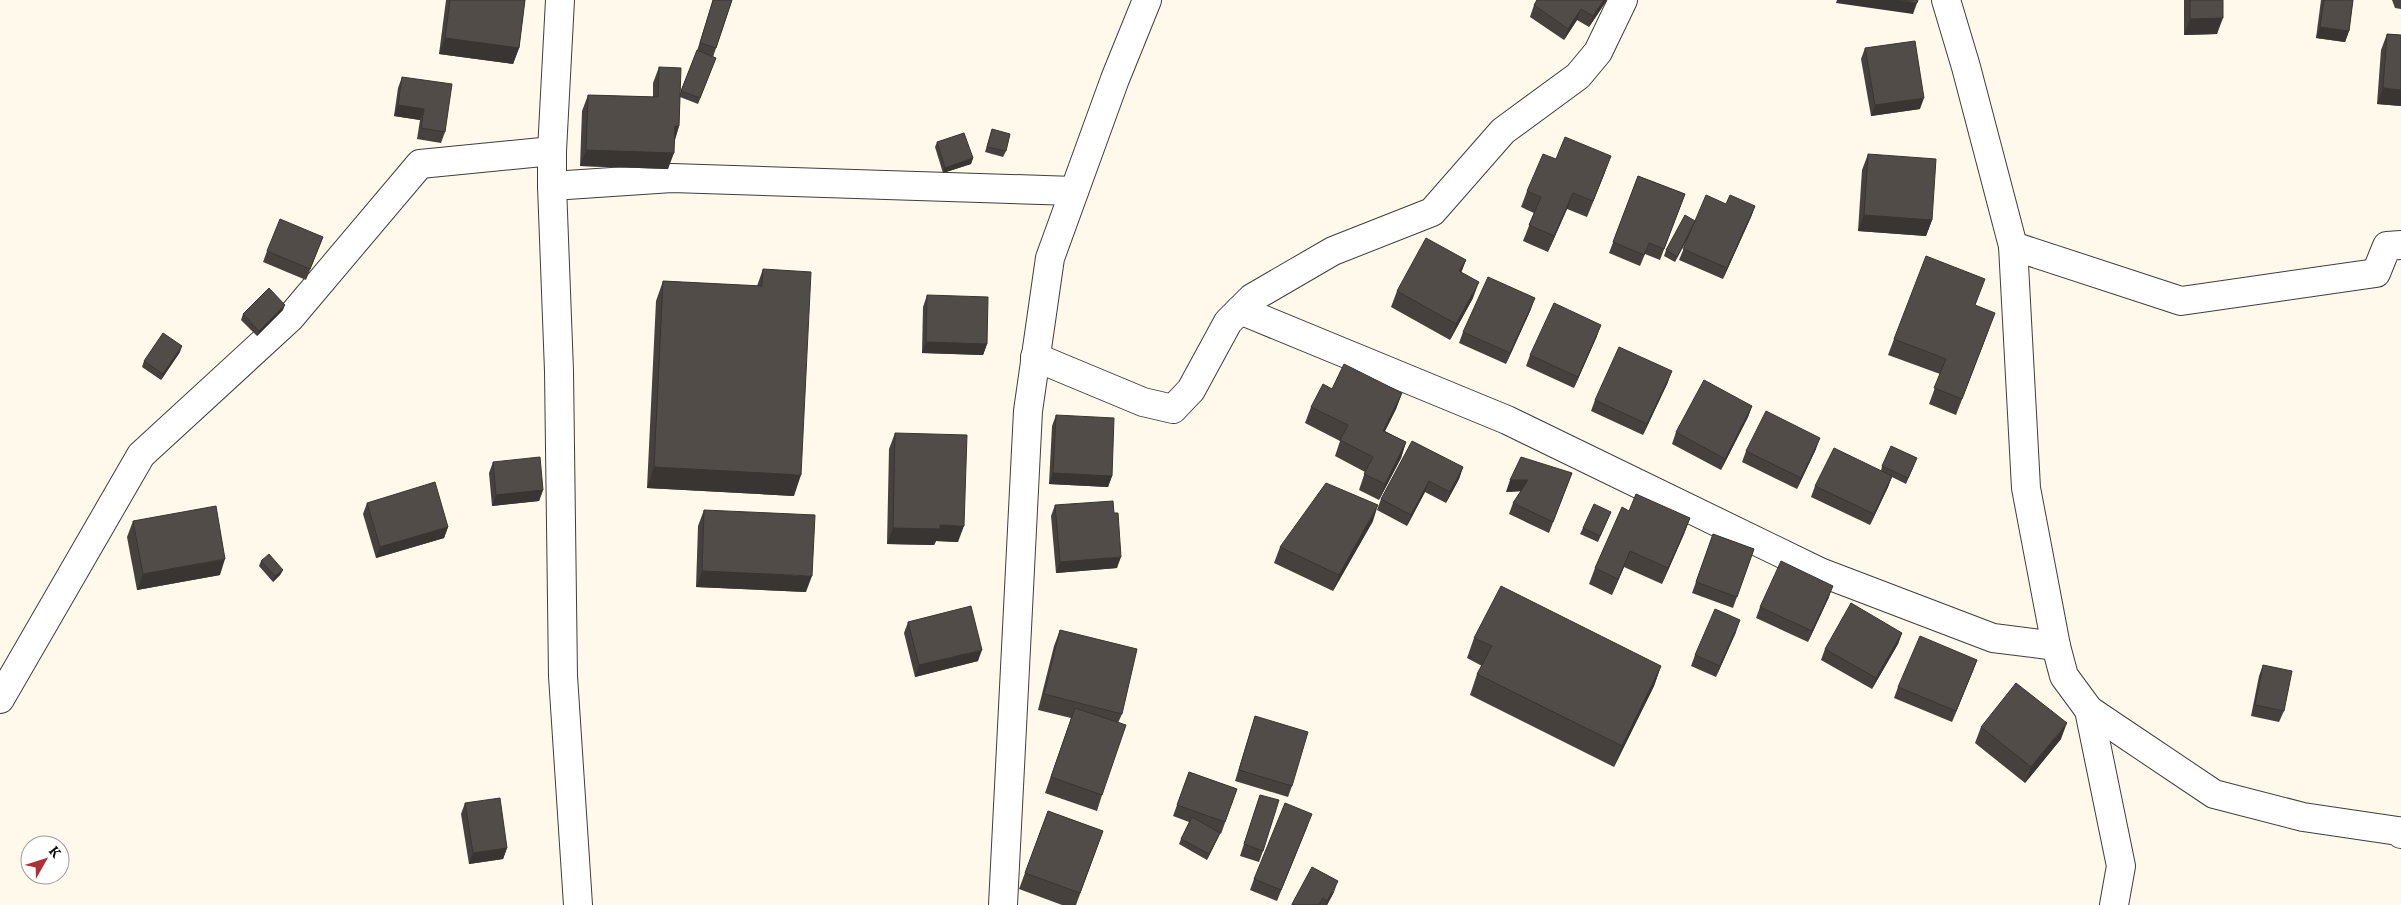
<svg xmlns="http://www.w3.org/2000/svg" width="2401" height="905" font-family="Lora,serif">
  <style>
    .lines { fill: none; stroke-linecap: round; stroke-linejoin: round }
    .minor-casing { stroke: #3e3e3e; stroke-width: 30 }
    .minor { stroke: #fff; stroke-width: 28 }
    .wall { fill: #47413e }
    .shaded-wall { fill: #393532 }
    .building { fill: #524c48; stroke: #393532 }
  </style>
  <rect width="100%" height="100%" fill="#fef9ea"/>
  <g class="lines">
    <defs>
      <g id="minor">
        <polyline points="560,0 552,151 552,186 559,371 563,676 578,905"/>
        <polyline points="1946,0 1966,67 2013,246 2026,488 2056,646 2064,676 2089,710 2214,794 2303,817 2398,831 2401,834"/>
        <polyline points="552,186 672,178 1074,191"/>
        <polyline points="2013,246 2181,301 2376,273 2387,246 2401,245"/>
        <polyline points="1240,310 1507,420 1820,572 1993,638 2056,646"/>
        <polyline points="1035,357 1143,402 1173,409 1191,390 1228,322 1252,298 1333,251 1432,212 1503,131 1578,76 1598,52 1623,0"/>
        <polyline points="0,699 141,455 290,318 420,164 552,151"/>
        <polyline points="2089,710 2121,866 2114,905"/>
        <polyline points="1003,905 1028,411 1050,258 1115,79 1147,0"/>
      </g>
    </defs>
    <use href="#minor" class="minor-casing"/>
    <use href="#minor" class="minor"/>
  </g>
  <g class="wall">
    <polygon points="446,0 525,0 519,48 513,64 439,54"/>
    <polygon points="713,0 732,0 713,57 716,58 698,104 680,97 679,126 675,140 668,169 580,166 582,111 588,95 653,97 653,83 659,67 680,93 696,54"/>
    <polygon points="1537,0 1607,0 1589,27 1577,20 1564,40 1530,17 1534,5"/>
    <polygon points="2184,0 2223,0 2217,34 2184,35"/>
    <polygon points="2321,0 2353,0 2349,31 2345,42 2316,38"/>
    <polygon points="2392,0 2401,0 2401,9 2395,8"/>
    <polygon points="2387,34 2401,35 2401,106 2377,104 2381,50"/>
    <polygon points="1865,48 1920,109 1871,116 1861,59"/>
    <polygon points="402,77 445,132 441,143 417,139 420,120 394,116 398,88"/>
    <polygon points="992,129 1006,151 1003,157 985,152"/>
    <polygon points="937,142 973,158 971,164 943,173 935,147"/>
    <polygon points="1868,154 1932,220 1926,236 1858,231 1862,170"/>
    <polygon points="1556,159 1605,172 1587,217 1567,209 1548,252 1523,241 1534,213 1521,207 1527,191"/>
    <polygon points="1638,176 1685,194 1660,260 1645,254 1640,266 1609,253"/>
    <polygon points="1726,204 1755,206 1751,217 1723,279 1679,260 1689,236 1675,262 1664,256 1666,250 1695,221"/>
    <polygon points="323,237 306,280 263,262 267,251"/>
    <polygon points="1466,260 1461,272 1473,298 1450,340 1391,307 1397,291"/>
    <polygon points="763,269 794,496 647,488 656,301 663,281 757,286"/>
    <polygon points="927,295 987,344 983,355 922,353 923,307"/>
    <polygon points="1975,305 1989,329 1956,415 1929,404 1940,374 1888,355 1894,339"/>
    <polygon points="1531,309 1506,364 1459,343 1463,332"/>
    <polygon points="283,310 257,336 241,320 243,314"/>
    <polygon points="1597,336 1574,388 1526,366 1530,355"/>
    <polygon points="180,352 161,380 142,367 144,361"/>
    <polygon points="1668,382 1643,435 1591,411 1595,400"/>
    <polygon points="1332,389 1402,393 1396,409 1385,431 1406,442 1401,458 1379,500 1359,490 1365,472 1335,456 1340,441 1305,423 1311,407"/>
    <polygon points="1752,406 1748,417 1721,470 1672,444 1676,432"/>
    <polygon points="1056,415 1112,476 1108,487 1049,484 1052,426"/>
    <polygon points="895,433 958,542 936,541 934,545 887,544 889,449"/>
    <polygon points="1816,449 1797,489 1742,462 1746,451"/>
    <polygon points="493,462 543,490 539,501 492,506 489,473"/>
    <polygon points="1915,463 1906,484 1892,477 1888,487 1870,525 1811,497 1815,486 1881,471 1882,466"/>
    <polygon points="1463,467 1459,479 1446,503 1425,492 1407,526 1377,510 1381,499"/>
    <polygon points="1572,473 1549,533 1509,514 1513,503 1521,491 1506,492"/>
    <polygon points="367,503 448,527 444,538 376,558 363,514"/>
    <polygon points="1055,505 1117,568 1056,573 1051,516"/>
    <polygon points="704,510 806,592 696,587 698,526"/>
    <polygon points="1629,511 1690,518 1684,534 1662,584 1624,567 1612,595 1589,584 1595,568"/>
    <polygon points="1611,512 1598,542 1580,534 1583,528"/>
    <polygon points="133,521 220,575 137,590 127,537"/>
    <polygon points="1373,521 1333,591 1274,563 1280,547"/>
    <polygon points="1713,534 1754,549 1733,608 1692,593"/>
    <polygon points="261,561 283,570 280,575 273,582 259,566"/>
    <polygon points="1829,597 1808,642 1756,618 1760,607"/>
    <polygon points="908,622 978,661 915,677 904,633"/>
    <polygon points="1060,630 1122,714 1118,723 1102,795 1097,811 1045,793 1071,718 1038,710 1054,646"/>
    <polygon points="1736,632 1716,677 1691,666 1695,655"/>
    <polygon points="1902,633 1898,644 1872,689 1821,660 1825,649"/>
    <polygon points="1474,638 1661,666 1654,686 1614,767 1470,695 1477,674 1482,666 1467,658"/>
    <polygon points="1977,660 1952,722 1894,698 1898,687"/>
    <polygon points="2263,665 2284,711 2279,722 2251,716 2259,676"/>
    <polygon points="1255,716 1292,786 1288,797 1235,781"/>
    <polygon points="1981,727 2061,739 2025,783 1975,743"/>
    <polygon points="1189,772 1237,789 1221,834 1220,833 1207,860 1179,844 1181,839 1189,822 1173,816"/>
    <polygon points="1260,795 1263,851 1259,862 1240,856"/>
    <polygon points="465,803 507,848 503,859 469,864 461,814"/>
    <polygon points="1048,811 1103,831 1076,905 1062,905 1019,889"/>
    <polygon points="1308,825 1277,901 1250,890 1254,879"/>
    <polygon points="1334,892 1327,905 1291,905 1292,904"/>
  </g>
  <g class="shaded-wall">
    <polygon points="1604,0 1607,0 1589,27 1593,16"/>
    <polygon points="1837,0 1898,0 1917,3 1913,14 1836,3"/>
    <polygon points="1581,9 1577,20 1564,40 1568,29"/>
    <polygon points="2223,18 2217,34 2184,35 2190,19"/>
    <polygon points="2320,27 2349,31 2345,42 2316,38"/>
    <polygon points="445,38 519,48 513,64 439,54"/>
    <polygon points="2383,88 2401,90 2401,106 2377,104"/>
    <polygon points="1924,98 1920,109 1871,116 1875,105"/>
    <polygon points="398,105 424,109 420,120 394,116"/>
    <polygon points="675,126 679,126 674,142"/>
    <polygon points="586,150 674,153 668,169 580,166"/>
    <polygon points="1611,156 1605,172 1587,217 1593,201"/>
    <polygon points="973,158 971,164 943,173 945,168"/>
    <polygon points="1573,193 1567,209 1548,252 1554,236"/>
    <polygon points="1755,206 1751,217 1723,279 1727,268"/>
    <polygon points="1864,215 1932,220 1926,236 1858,231"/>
    <polygon points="1466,260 1460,276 1459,271"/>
    <polygon points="1479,282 1473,298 1450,340 1456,324"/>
    <polygon points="1535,298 1531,309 1506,364 1510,353"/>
    <polygon points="285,305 283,310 257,336 259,331"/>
    <polygon points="1601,325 1597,336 1574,388 1578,377"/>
    <polygon points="926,342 987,344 983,355 922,353"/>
    <polygon points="182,346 180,352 161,380 163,374"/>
    <polygon points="1672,371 1668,382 1643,435 1647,424"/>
    <polygon points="1402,393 1396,409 1377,447 1383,431"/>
    <polygon points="1752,406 1748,417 1721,470 1725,459"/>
    <polygon points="1820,438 1816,449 1797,489 1801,478"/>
    <polygon points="1406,442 1401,458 1379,500 1385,484"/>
    <polygon points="654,467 801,475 794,496 647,488"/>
    <polygon points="1463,467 1459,479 1446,503 1450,492"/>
    <polygon points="1053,473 1112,476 1108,487 1049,484"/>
    <polygon points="1892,476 1888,487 1870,525 1874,514"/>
    <polygon points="1510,480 1528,480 1524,491 1506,492"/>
    <polygon points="1429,481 1425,492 1407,526 1411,515"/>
    <polygon points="543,490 539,501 492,506 496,495"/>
    <polygon points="1378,505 1373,521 1333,591 1339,575"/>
    <polygon points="1690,518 1684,534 1662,584 1668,568"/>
    <polygon points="940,525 964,526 958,542 936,541 934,545 887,544 893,528"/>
    <polygon points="448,527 444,538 376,558 380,547"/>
    <polygon points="1630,551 1624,567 1612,595 1618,579"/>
    <polygon points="1121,557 1117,568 1056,573 1060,562"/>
    <polygon points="225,559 220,575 137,590 143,574"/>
    <polygon points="283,570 280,575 273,582 275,576"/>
    <polygon points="702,571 812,576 806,592 696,587"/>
    <polygon points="1833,586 1829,597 1808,642 1812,631"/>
    <polygon points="1740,620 1736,632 1716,677 1720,666"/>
    <polygon points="1902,633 1898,644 1872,689 1876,678"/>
    <polygon points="982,650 978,661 915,677 919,665"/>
    <polygon points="1977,660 1973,671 1952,722 1956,711"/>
    <polygon points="1661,666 1654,686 1614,767 1622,746"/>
    <polygon points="2067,723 2061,739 2025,783 2031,767"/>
    <polygon points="1220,833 1218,838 1207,860 1209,854"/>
    <polygon points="507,848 503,859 469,864 473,853"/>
    <polygon points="1338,881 1334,892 1327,905 1326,905"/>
  </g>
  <g class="building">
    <polygon points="450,0 525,0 519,48 445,38"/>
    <polygon points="713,0 732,0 716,48 700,43"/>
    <polygon points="1537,0 1604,0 1593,16 1581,9 1568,29 1534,5"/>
    <polygon points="1898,0 1918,0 1917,3"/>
    <polygon points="2190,0 2223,0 2223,18 2190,19"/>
    <polygon points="2324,0 2353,0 2349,31 2320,27"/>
    <polygon points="2387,34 2401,35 2401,90 2383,88"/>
    <polygon points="1915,41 1924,98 1875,105 1865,48"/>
    <polygon points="697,50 716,58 700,98 681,91"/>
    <polygon points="659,67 681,68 679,126 675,126 674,153 586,150 588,95 658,97"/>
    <polygon points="402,77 452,84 445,132 421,128 424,109 398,105"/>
    <polygon points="992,129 1010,134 1006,151 987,147"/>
    <polygon points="964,133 973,158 945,168 937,142"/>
    <polygon points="1565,137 1611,156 1593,201 1573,193 1554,236 1529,225 1541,197 1527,191 1543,154 1556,159"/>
    <polygon points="1868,154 1936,159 1932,220 1864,215"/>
    <polygon points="1638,176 1685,194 1664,249 1649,243 1644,255 1613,242"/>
    <polygon points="1706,195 1726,204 1730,195 1755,206 1727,268 1683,249"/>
    <polygon points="1685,215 1695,221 1677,257 1666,250"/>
    <polygon points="280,219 323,237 310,269 267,251"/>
    <polygon points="1426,238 1466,260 1459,271 1479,282 1456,324 1397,291"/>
    <polygon points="1926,256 1985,279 1975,305 1995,313 1962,399 1934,388 1946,359 1894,339"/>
    <polygon points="763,269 811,272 801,475 654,467 663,281 762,286"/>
    <polygon points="1488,277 1535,298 1510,353 1463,332"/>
    <polygon points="269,288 285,305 259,331 243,314"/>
    <polygon points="927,295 988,297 987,344 926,342"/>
    <polygon points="1554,303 1601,325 1578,377 1530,355"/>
    <polygon points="163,333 182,346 163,374 144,361"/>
    <polygon points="1619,347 1672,371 1647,424 1595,400"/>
    <polygon points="1344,364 1402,393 1383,431 1406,442 1385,484 1364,474 1373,457 1340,440 1348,425 1311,407 1323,384 1332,389"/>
    <polygon points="1704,380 1752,406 1725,459 1676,432"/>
    <polygon points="1766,411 1820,438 1801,478 1746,451"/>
    <polygon points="1056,415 1114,418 1112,476 1053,473"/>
    <polygon points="895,433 967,435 964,526 940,525 940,529 893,528"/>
    <polygon points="1412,441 1463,467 1450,492 1429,481 1411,515 1381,499"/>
    <polygon points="1891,446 1917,458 1908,478 1882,466"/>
    <polygon points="1834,448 1892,476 1874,514 1815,486"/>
    <polygon points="540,457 543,490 496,495 493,462"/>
    <polygon points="1521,457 1572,473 1553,522 1513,503 1528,480 1510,480"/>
    <polygon points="435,482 448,527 380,547 367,503"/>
    <polygon points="1326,483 1378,505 1339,575 1280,547"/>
    <polygon points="1636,494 1690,518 1668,568 1630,551 1618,579 1595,568 1622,507 1629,511"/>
    <polygon points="1113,501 1114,513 1118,513 1121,557 1060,562 1055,505"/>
    <polygon points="1594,504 1611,512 1600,536 1583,528"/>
    <polygon points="216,506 225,559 143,574 133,521"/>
    <polygon points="704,510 815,515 812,576 702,571"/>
    <polygon points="1713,534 1754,549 1737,597 1696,582"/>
    <polygon points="269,554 283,570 275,576 261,561"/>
    <polygon points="1781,561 1833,586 1812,631 1760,607"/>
    <polygon points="1501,586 1661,666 1622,746 1477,674 1492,646 1474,638"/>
    <polygon points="1851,603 1902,633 1876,678 1825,649"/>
    <polygon points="971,606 982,650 919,665 908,622"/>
    <polygon points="1715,609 1740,620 1720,666 1695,655"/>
    <polygon points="1060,630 1137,649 1122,714 1044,694"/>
    <polygon points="1920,636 1977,660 1956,711 1898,687"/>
    <polygon points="2263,665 2292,671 2284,711 2255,705"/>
    <polygon points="2016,683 2067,723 2031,767 1981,727"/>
    <polygon points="1075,708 1126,725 1102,795 1051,777"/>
    <polygon points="1255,716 1308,732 1292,786 1239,770"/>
    <polygon points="1189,772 1237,789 1225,822 1177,805"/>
    <polygon points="1260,795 1279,800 1263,851 1244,844"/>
    <polygon points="500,798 507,848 473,853 465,803"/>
    <polygon points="1285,803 1312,814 1281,890 1254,879"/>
    <polygon points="1048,811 1103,831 1080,893 1025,873"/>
    <polygon points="1192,817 1220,833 1209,854 1181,839"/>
    <polygon points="1312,867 1338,881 1327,901 1323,898 1319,905 1294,905 1292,904"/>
  </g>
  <g transform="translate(45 860) rotate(51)"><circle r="24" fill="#ffffff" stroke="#9d9d9d"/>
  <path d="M0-4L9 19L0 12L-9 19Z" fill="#b02e36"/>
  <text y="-8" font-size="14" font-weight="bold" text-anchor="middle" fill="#0b0b0b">K</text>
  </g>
</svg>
